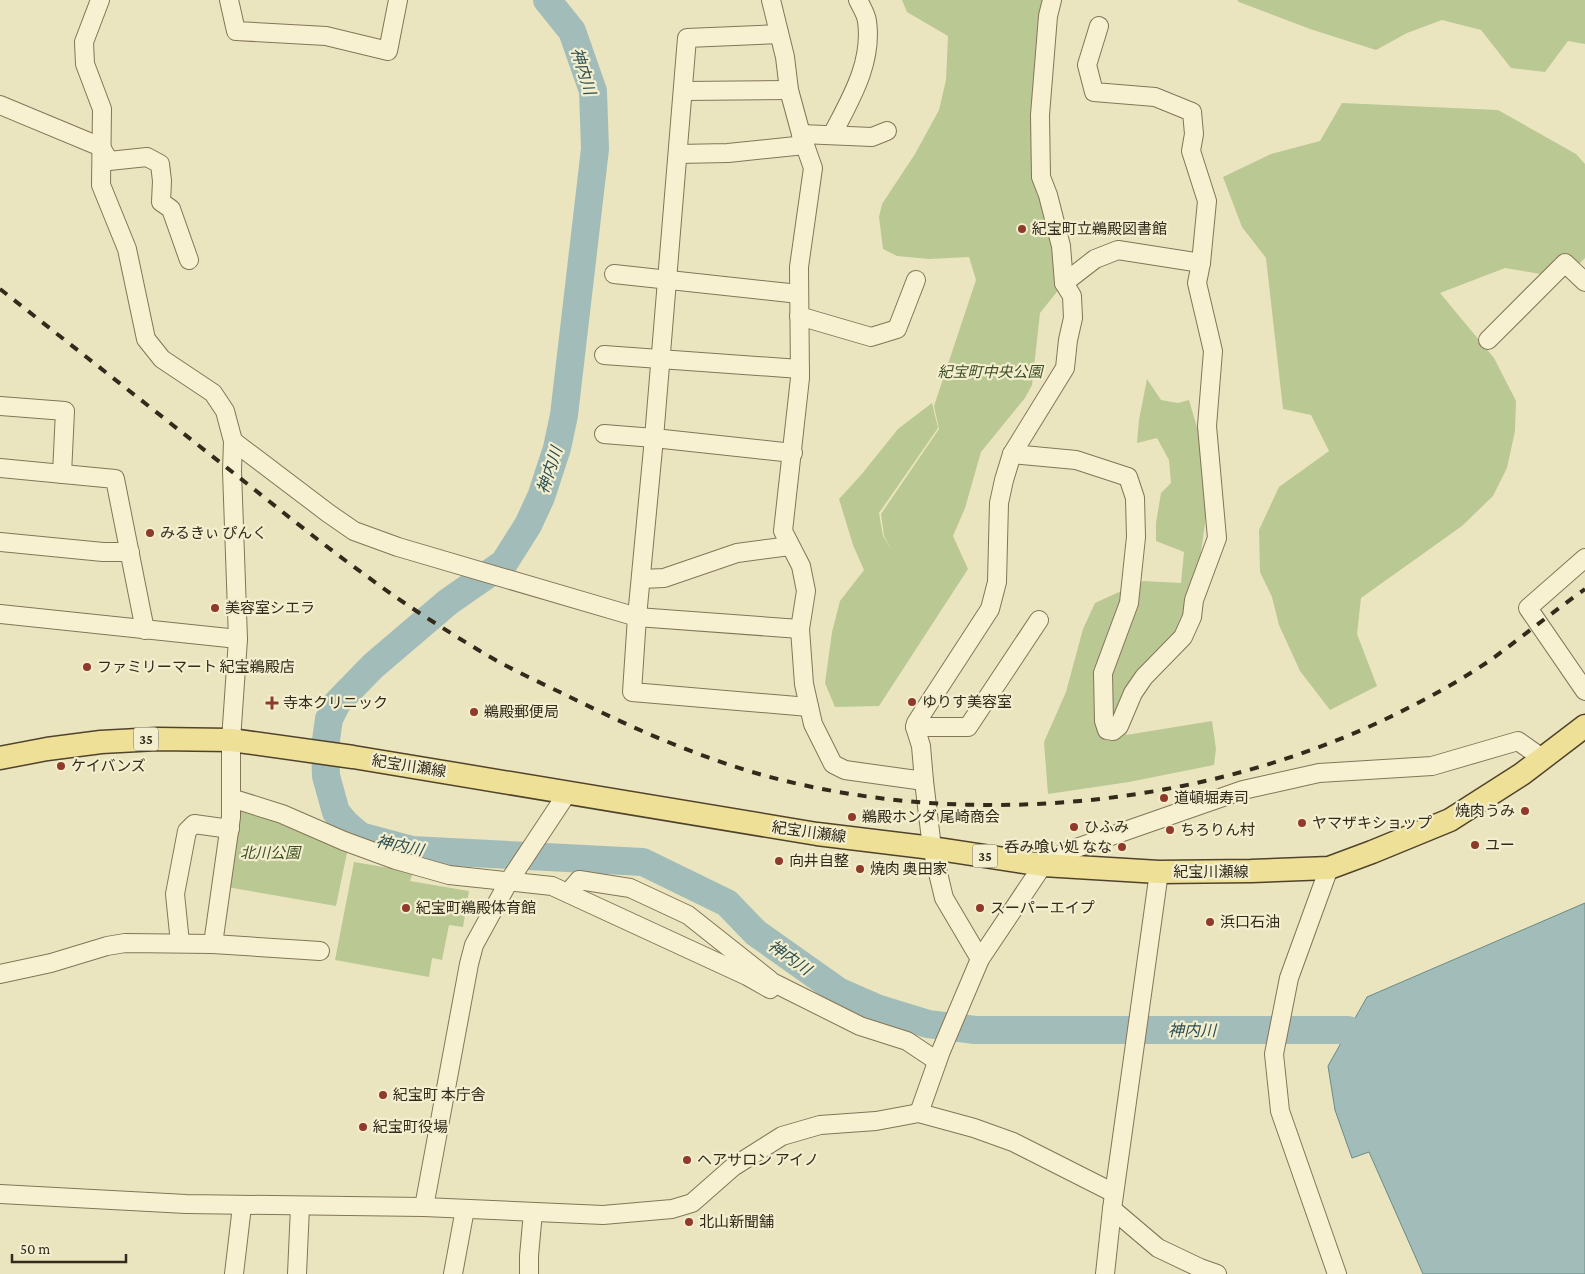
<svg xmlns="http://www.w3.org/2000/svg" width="1585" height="1274" font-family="'Crimson Pro','Noto Sans JP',serif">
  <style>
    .green { fill: #bac893 }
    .water { fill: #a2bdb9; stroke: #6a8a87 }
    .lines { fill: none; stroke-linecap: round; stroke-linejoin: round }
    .river { stroke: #a2bdb9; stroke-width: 28 }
    .minor-casing { stroke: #837558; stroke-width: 20 }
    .major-casing { stroke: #50432c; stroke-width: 25 }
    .minor { stroke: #f7f1d1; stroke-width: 18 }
    .major { stroke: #eee097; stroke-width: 22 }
    .rail { stroke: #332a1c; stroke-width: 4; stroke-dasharray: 9 9; stroke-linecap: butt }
    .poi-dot { fill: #8f3a2b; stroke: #f3eece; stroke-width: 2 }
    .labels { text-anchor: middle; stroke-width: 4.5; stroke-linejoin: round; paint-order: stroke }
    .shield { fill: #f3eece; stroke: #6d6551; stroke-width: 1 }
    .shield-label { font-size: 14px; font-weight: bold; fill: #332a1c }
    .poi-label { font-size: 15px; fill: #332a1c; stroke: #f3eece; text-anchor: start }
    .park-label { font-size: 15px; font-style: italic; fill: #3d4e23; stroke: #f3eece }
    .street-label { font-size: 15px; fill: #332a1c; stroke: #f3eece }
    .water-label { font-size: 16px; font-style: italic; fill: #2c4e52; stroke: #f3eece }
  </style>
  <rect width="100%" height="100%" fill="#ebe5bf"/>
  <g class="green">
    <polygon points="902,0 1046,0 1040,115 1064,283 1040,313 1032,385 1025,398 981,452 965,508 953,536 968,569 879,706 835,707 825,683 832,632 840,601 864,570 853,545 839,499 861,475 898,429 932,403 938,428 879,513 883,536 892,550 884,536 881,514 939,429 934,406 976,280 969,257 929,259 897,256 883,249 879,217 882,204 915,154 939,110 946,80 948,36 907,12"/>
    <polygon points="1237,0 1585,0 1585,44 1568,41 1545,72 1511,68 1481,30 1442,20 1407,33 1376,50 1310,29 1239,2"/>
    <polygon points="1342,103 1498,110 1576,154 1585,164 1585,258 1565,278 1505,268 1440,293 1494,358 1516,401 1515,431 1507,468 1493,496 1462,526 1361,598 1357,634 1377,686 1330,710 1300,671 1279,625 1272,597 1260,572 1259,530 1279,487 1329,451 1311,415 1283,409 1266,258 1242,227 1223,177 1271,154 1320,141"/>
    <polygon points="1147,379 1161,400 1178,403 1189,400 1207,462 1205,524 1194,600 1178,642 1138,686 1126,735 1212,721 1216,749 1214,765 1129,782 1048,794 1044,742 1066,692 1083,629 1095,603 1143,581 1181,583 1184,552 1156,541 1156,523 1161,493 1171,483 1169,460 1157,438 1137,443 1139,420"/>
    <polygon points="231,798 349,843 336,906 221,886"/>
    <polygon points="354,862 413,872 410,881 469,891 463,927 449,925 442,960 432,958 429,977 335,960"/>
  </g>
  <polygon class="water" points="1585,903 1585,1274 1423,1274 1369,1152 1352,1158 1335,1110 1328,1066 1367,997"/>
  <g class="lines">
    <polyline class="river" points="547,0 572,31 593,91 595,149 564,415 557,448 541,497 528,525 504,563 448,602 373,666 337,703 329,719 325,747 326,776 336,812 346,824 360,836 412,850 643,862 727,903 756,933 838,991 879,1009 928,1024 975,1030 1348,1030"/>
    <defs>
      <g id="minor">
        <polyline points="100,0 84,42 85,64 102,109 101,185 127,249 146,339 162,359 213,393 225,411 233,441 232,471 238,639 231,740 231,817 213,944"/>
        <polyline points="229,0 236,31 326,36 388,51 398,0"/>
        <polyline points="771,0 785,57 789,90 801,134 813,168 799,267 800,378 783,531 801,566 806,591 800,629 804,684 813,724 833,764 845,770 924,781"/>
        <polyline points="1099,26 1087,65 1094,92 1155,97 1192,112 1194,134 1191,151 1207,201 1201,263"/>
        <polyline points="683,91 789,90"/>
        <polyline points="0,105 101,147 109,161 147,157 160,164 162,181 161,202 171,209 189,260"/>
        <polyline points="801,134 872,137 887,131"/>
        <path d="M 832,135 C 850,100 873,63 867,21 C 866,14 861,6 858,0"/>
        <polyline points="678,154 728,153 805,145"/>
        <polyline points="614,274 799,294"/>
        <polyline points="799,316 871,337 897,329 916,280"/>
        <polyline points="1488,340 1565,263 1585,282"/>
        <polyline points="604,355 800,369"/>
        <polyline points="0,406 65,411 62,474"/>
        <polyline points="604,434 654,438 687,38 779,34"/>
        <polyline points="233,441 328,513 354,531 398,547 637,617 800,629"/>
        <polyline points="793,453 654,438 637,617 632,692 809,707"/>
        <polyline points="1012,454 1076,460 1128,477 1135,498 1136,537 1129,603 1103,673 1104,721 1107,730 1113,731 1119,726 1133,693 1144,677 1183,637 1192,617 1194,600 1217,538 1207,426 1213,351 1197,283 1201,263 1118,250 1095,259 1064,283"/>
        <polyline points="0,468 115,479 145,630"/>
        <polyline points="0,542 103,552 130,552"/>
        <polyline points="1585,558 1528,608 1585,691"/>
        <polyline points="641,579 664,578 737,553 790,546"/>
        <polyline points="0,614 238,639"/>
        <polyline points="915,727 968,727 1039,620"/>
        <polyline points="231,798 282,814 344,841 396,860 449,875 552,886 747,976 770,989 776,984 860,1026 907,1041 937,1061"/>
        <polyline points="1329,868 1289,978 1274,1054 1280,1111 1337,1274"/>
        <polyline points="568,893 579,880 630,888 688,915 770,980"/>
        <polyline points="180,943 175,894 187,831 194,824 230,829"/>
        <polyline points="980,959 944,898 932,848 924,781 921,746 915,727 916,723 990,609 997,582 999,503 1004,480 1012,454 1065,368 1068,340 1073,318 1072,296 1064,283 1061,246 1048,195 1041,177 1040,115 1048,16 1052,0"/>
        <polyline points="0,974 51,963 107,946 125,943 213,944 320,951"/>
        <polyline points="919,1113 941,1051 980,959 1043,865 1065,852 1243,790 1319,773 1432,766 1518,741 1542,758"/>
        <polyline points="0,1194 186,1204 424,1207 603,1215 672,1209 692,1203 733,1167 782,1136 820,1125 876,1121 919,1113 974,1128 1013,1142 1114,1193"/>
        <polyline points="424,1207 469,964 474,945 509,881 568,792"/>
        <polyline points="1112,1209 1158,1248 1200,1268 1217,1274"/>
        <polyline points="234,1274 242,1206"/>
        <polyline points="297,1274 300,1207"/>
        <polyline points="453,1274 465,1209"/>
        <polyline points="529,1274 529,1256 533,1212"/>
        <polyline points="1105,1274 1112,1209 1159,872"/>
      </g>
      <polyline id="major" points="0,758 47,749 101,742 157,739 231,740 353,757 817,834 932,848 1043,865 1159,872 1251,871 1329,868 1372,852 1450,820 1522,774 1585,726"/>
    </defs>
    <use href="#minor" class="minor-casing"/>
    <use href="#major" class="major-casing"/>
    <use href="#minor" class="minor"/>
    <use href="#major" class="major"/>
    <path class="rail" d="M 0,289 C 75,348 151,408 226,467 C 273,504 319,542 368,577 C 404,604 442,628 480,651 C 508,668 539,682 568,696 C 630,727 693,755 759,774 C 962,831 1201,808 1390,717 C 1425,700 1460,681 1492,659 C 1523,636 1553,612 1585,589"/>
  </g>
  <g class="poi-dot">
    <circle cx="1022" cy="229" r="5"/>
    <circle cx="150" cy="533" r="5"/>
    <circle cx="215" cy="608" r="5"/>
    <circle cx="87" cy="667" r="5"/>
    <circle cx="912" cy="702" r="5"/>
    <path d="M269.5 695.5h5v5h5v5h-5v5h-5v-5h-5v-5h5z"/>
    <circle cx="474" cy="712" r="5"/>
    <circle cx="61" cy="766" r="5"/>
    <circle cx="1164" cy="798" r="5"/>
    <circle cx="1525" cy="811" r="5"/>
    <circle cx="852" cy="817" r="5"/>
    <circle cx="1302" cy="823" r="5"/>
    <circle cx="1074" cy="827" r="5"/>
    <circle cx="1170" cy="830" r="5"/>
    <circle cx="1475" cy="845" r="5"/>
    <circle cx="1122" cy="847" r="5"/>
    <circle cx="779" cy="861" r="5"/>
    <circle cx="860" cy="869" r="5"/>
    <circle cx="406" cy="908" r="5"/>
    <circle cx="980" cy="908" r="5"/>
    <circle cx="1210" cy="922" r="5"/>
    <circle cx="383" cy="1095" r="5"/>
    <circle cx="363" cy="1127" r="5"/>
    <circle cx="687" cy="1160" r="5"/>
    <circle cx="689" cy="1222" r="5"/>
  </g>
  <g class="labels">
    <g class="shield">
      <rect x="133.5" y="727.5" width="25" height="23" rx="4"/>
      <rect x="972.5" y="844.5" width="25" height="23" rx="4"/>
    </g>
    <g class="shield-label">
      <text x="146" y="744">35</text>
      <text x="985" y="861">35</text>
    </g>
    <g class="poi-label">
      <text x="1032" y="234">紀宝町立鵜殿図書館</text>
      <text x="160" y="538">みるきぃ ぴんく</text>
      <text x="225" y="613">美容室シエラ</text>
      <text x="97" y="672">ファミリーマート 紀宝鵜殿店</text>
      <text x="922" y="707">ゆりす美容室</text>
      <text x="283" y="708">寺本クリニック</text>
      <text x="484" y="717">鵜殿郵便局</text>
      <text x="71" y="771">ケイバンズ</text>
      <text x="1174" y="803">道頓堀寿司</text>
      <text x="1515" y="816" text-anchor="end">焼肉うみ</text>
      <text x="862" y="822">鵜殿ホンダ 尾崎商会</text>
      <text x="1312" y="828">ヤマザキショップ</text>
      <text x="1084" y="832">ひふみ</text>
      <text x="1180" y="835">ちろりん村</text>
      <text x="1485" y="850">ユー</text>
      <text x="1112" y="852" text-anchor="end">呑み喰い処 なな</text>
      <text x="789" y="866">向井自整</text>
      <text x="870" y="874">焼肉 奥田家</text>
      <text x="416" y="913">紀宝町鵜殿体育館</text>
      <text x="990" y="913">スーパーエイプ</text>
      <text x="1220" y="927">浜口石油</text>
      <text x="393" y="1100">紀宝町 本庁舎</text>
      <text x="373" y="1132">紀宝町役場</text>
      <text x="697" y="1165">ヘアサロン アイノ</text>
      <text x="699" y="1227">北山新聞舗</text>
    </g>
    <g class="park-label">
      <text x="990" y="377">紀宝町中央公園</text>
      <text x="270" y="858">北川公園</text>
    </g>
    <g class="street-label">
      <text transform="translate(409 766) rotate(9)" y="5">紀宝川瀬線</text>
      <text transform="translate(809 832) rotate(8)" y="5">紀宝川瀬線</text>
      <text x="1211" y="877">紀宝川瀬線</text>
    </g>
    <g class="water-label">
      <text transform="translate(584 71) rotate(73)" y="6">神内川</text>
      <text transform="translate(549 470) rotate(-72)" y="6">神内川</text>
      <text transform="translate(400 845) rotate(12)" y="6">神内川</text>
      <text transform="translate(790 957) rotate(35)" y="6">神内川</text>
      <text x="1192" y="1036">神内川</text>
    </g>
  </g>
  <path d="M12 1254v8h114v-8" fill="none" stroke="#332a1c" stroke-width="2.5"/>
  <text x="20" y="1254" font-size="15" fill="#332a1c" stroke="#f3eece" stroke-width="4" paint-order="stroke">50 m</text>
</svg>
